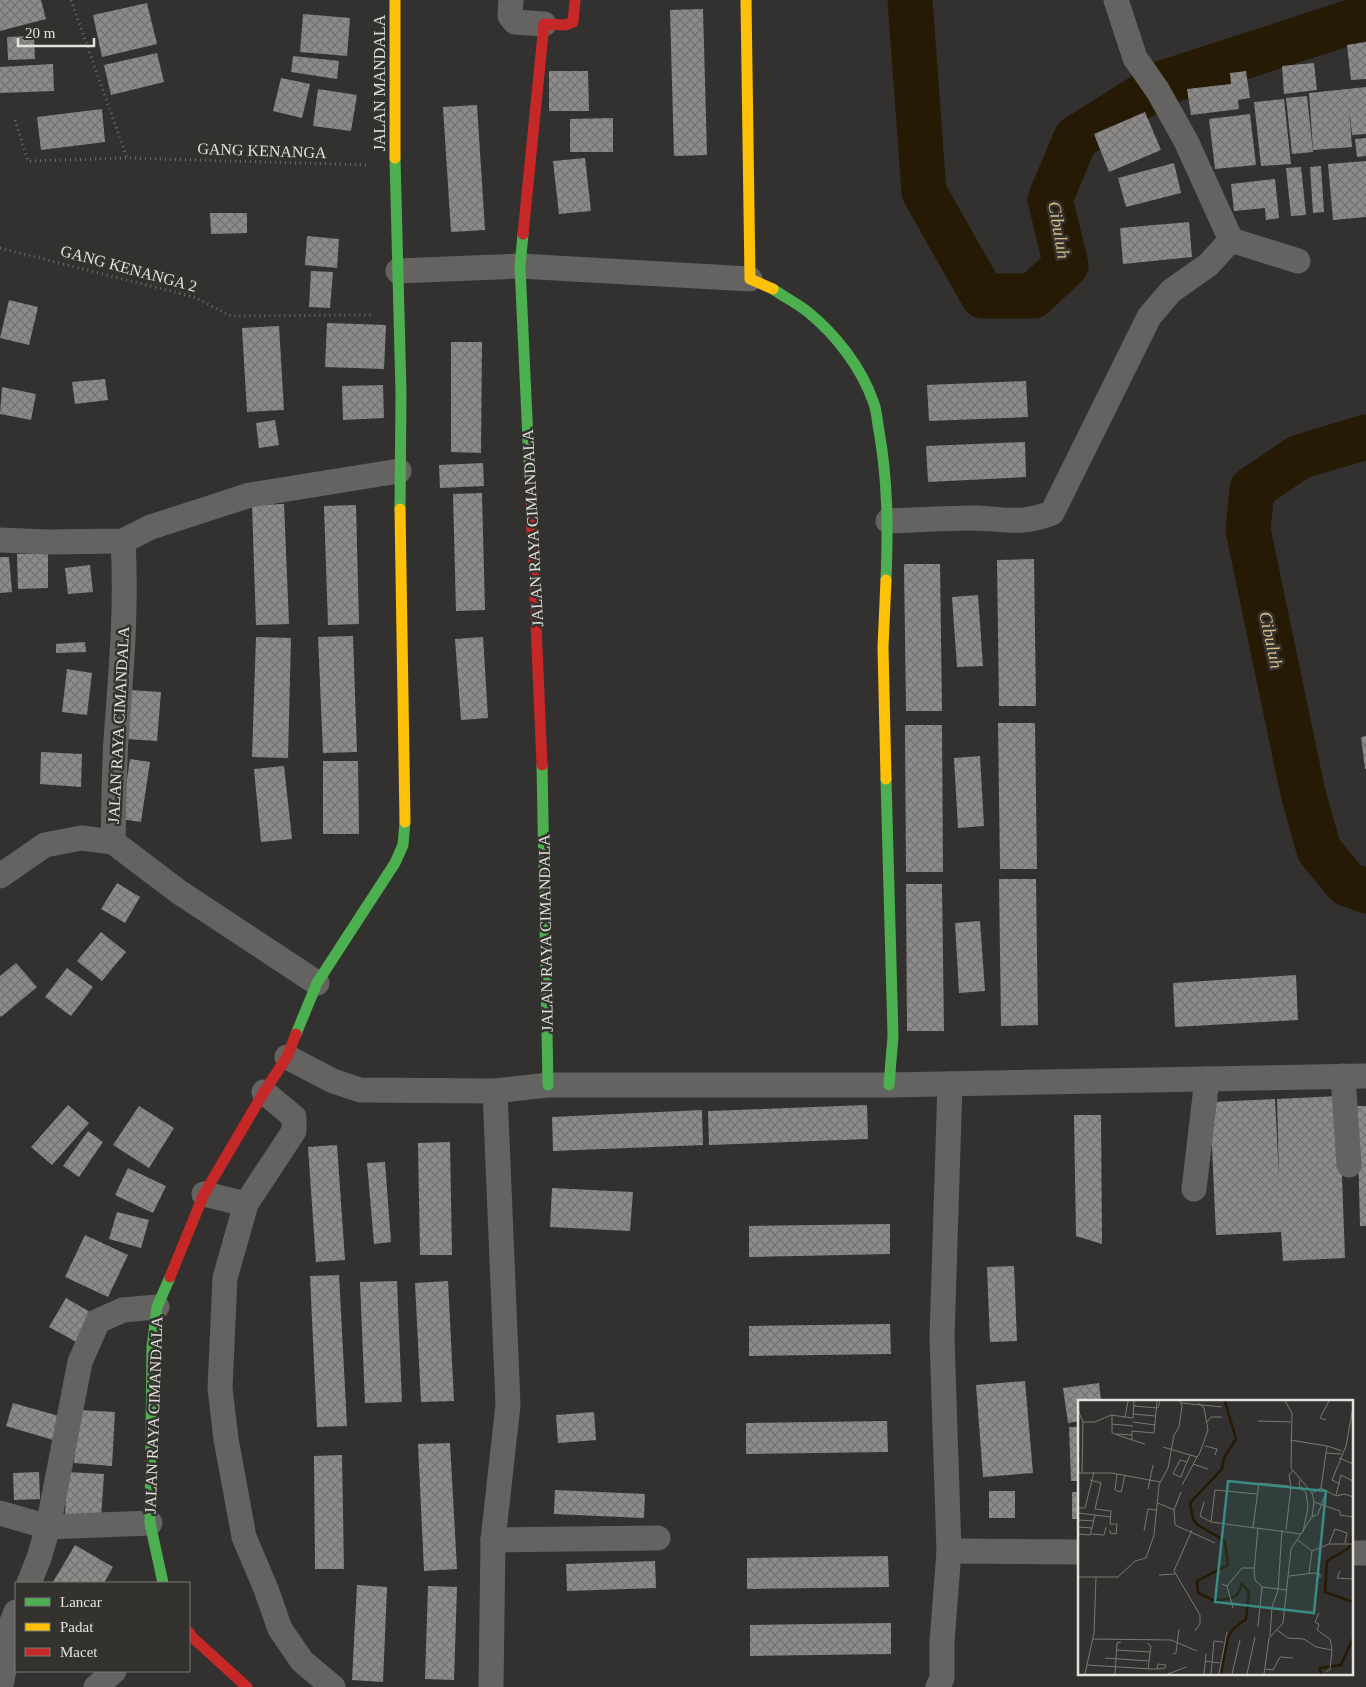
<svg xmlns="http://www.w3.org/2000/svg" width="1366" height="1687" font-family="Georgia,serif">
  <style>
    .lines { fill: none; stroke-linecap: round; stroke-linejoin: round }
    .river { stroke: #261a04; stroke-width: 45 }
    .building { fill: url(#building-cross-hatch) }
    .path { stroke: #6e6d6c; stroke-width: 3; stroke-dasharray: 1 4; stroke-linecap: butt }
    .street { stroke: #646361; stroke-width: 25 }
    .fast { stroke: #4caf50; stroke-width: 11 }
    .slow { stroke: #ffc107; stroke-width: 11 }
    .jam { stroke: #c62828; stroke-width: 11 }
    .labels { text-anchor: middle; stroke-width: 5; stroke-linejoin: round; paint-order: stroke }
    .street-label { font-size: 16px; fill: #e3e2df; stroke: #33322e }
    .water-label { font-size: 18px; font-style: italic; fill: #d9be86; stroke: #33322e }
    .inset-river { fill: none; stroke: #261a04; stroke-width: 2.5 }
    .inset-road { fill: none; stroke: #797875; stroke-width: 1 }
    .view { fill: #398c85; fill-opacity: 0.15; stroke: #398c85; stroke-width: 2.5 }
    .inset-edge { fill: none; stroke: #e3e2df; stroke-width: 2.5 }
  </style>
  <defs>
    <pattern id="building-cross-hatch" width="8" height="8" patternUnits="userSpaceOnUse" patternTransform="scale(1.25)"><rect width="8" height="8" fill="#8c8b89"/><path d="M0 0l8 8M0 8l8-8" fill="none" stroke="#737270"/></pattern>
  </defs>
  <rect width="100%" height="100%" fill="#32312f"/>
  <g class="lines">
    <g class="river">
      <polyline points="910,0 924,192 983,296 1033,296 1066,265 1050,199 1076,138 1163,83 1366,17"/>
      <polyline points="1366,437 1299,457 1252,489 1248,530 1303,793 1319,850 1347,884 1366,891"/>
    </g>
  </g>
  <g class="building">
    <polygon points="0,0 41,0 46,19 0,31"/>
    <polygon points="147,3 157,44 102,57 93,15"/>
    <polygon points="703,9 707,155 674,156 670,10"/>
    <polygon points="303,14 350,18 347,56 300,52"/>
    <polygon points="34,36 35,59 8,60 7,37"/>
    <polygon points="1366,42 1366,79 1351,80 1347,45"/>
    <polygon points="157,53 164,82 111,95 104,65"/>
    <polygon points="293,56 339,61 337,79 291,72"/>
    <polygon points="1314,63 1317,90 1284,94 1282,66"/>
    <polygon points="53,64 54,91 0,93 0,67"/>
    <polygon points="549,71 588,71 589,111 549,111"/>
    <polygon points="1246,71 1250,98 1238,100 1239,109 1191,115 1187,89 1231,84 1230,73"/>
    <polygon points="281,78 310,84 302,118 273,111"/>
    <polygon points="1366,87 1366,134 1352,135 1349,108 1352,147 1313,150 1309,93"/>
    <polygon points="318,89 357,95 351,131 313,126"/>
    <polygon points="1307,96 1313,152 1292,154 1286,98"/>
    <polygon points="1284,99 1291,164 1261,166 1254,102"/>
    <polygon points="477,105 485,230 451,232 443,107"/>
    <polygon points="102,109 105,142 41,150 37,117"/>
    <polygon points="1145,112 1161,150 1109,172 1094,134"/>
    <polygon points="1250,114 1256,165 1215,169 1209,119"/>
    <polygon points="613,118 613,152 570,152 570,119"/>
    <polygon points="1366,138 1366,156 1357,157 1355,139"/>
    <polygon points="585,158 591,211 559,214 553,161"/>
    <polygon points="1366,161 1366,217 1333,220 1328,164"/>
    <polygon points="1174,163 1181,193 1126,207 1118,178"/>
    <polygon points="1321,166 1324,212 1313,213 1310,167"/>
    <polygon points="1301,167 1306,215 1291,216 1286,168"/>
    <polygon points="1275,179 1279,218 1266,220 1265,208 1234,211 1231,184"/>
    <polygon points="210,213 247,213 247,233 211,234"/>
    <polygon points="1189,222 1192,257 1123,264 1120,228"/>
    <polygon points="307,236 339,239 337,268 305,265"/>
    <polygon points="311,271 333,272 330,308 309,307"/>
    <polygon points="9,300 38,307 29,345 0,338"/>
    <polygon points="327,323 386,325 384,369 325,367"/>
    <polygon points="279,326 284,410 247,412 242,328"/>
    <polygon points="451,342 482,342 481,453 451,452"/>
    <polygon points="105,379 108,400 75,404 72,382"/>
    <polygon points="1026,381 1028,417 929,421 927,385"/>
    <polygon points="383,385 384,418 343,420 342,386"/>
    <polygon points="2,387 36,394 31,420 0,414"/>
    <polygon points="275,420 279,445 259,448 256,423"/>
    <polygon points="1025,442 1026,477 928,482 926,446"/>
    <polygon points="483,463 484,486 440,488 439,465"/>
    <polygon points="482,493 485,610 456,611 453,494"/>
    <polygon points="284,504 289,624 256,625 252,505"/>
    <polygon points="356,505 359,624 328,625 324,506"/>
    <polygon points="17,554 48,554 48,588 18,589"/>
    <polygon points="0,557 9,557 12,592 0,593"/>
    <polygon points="1034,559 1036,706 999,706 997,560"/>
    <polygon points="904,564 940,564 942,711 906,711"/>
    <polygon points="90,565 93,592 68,594 65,568"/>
    <polygon points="978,595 983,666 957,667 952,597"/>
    <polygon points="353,636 357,752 323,753 318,637"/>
    <polygon points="256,637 291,638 288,758 252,757"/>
    <polygon points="483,637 488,718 461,720 455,639"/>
    <polygon points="85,642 86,652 56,653 56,644"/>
    <polygon points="67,669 92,673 87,715 62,712"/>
    <polygon points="130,690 161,692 157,741 126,739"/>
    <polygon points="998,723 1035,723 1037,869 1000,869"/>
    <polygon points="905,725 942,725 943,872 906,872"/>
    <polygon points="1366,736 1366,769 1365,769 1361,737"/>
    <polygon points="41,752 82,754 81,787 40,784"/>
    <polygon points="980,756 984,826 958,828 954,758"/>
    <polygon points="130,759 150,762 141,822 121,819"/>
    <polygon points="323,761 358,761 359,834 323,834"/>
    <polygon points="284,766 292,839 261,842 254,769"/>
    <polygon points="999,879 1036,879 1038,1025 1001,1026"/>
    <polygon points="117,883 140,897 125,923 101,909"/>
    <polygon points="906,884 942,884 944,1031 907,1031"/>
    <polygon points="980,921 985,991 959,993 955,923"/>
    <polygon points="101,932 126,952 102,981 77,961"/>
    <polygon points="16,963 37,987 1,1017 0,1015 0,976"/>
    <polygon points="67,968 93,987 71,1016 45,997"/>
    <polygon points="1296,975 1298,1020 1175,1027 1173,983"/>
    <polygon points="1339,1096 1345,1258 1283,1261 1281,1232 1216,1235 1210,1102 1275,1099 1279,1178 1277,1099"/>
    <polygon points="68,1105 89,1123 52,1165 31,1147"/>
    <polygon points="867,1105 868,1139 709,1145 708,1111"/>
    <polygon points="139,1106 174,1128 149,1168 113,1145"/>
    <polygon points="1357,1106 1366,1106 1366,1226 1360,1226"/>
    <polygon points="702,1110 703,1145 553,1151 552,1117"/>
    <polygon points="1074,1115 1101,1115 1102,1244 1076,1236"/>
    <polygon points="88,1131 103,1142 79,1177 63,1166"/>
    <polygon points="450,1142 452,1255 420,1255 418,1143"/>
    <polygon points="337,1145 345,1260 316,1262 308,1147"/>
    <polygon points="385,1162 391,1242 374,1244 367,1163"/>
    <polygon points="128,1168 166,1186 153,1213 115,1195"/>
    <polygon points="552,1188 633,1192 630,1231 550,1227"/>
    <polygon points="117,1212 149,1220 141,1248 109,1239"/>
    <polygon points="890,1224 890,1254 749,1257 749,1226"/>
    <polygon points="85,1235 128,1255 108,1297 65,1277"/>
    <polygon points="1014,1266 1017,1341 990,1342 987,1267"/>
    <polygon points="339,1275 347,1426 317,1427 310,1276"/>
    <polygon points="397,1281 402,1402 365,1403 360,1282"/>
    <polygon points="448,1281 454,1401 421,1402 415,1283"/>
    <polygon points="66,1298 97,1316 80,1344 49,1327"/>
    <polygon points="890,1324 891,1354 749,1356 749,1326"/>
    <polygon points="1025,1381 1033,1473 983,1477 976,1385"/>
    <polygon points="1099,1383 1101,1401 1080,1401 1080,1421 1068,1423 1063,1388"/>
    <polygon points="13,1403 66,1418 60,1442 6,1426"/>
    <polygon points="78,1410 115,1412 112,1466 74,1463"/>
    <polygon points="594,1412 596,1440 558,1443 556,1415"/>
    <polygon points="887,1421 888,1452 746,1454 746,1423"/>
    <polygon points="1069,1427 1080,1427 1080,1481 1071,1481"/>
    <polygon points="450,1443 457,1569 424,1571 418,1444"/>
    <polygon points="342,1455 344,1569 315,1569 314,1456"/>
    <polygon points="39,1472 40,1499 14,1500 13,1473"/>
    <polygon points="67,1472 104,1474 101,1518 65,1517"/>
    <polygon points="555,1490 645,1494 644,1518 554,1514"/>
    <rect x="989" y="1491" width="26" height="27"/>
    <rect x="1072" y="1492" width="8" height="27"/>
    <polygon points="75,1545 113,1567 104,1583 53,1582"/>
    <polygon points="888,1556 889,1587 747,1589 747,1558"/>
    <polygon points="655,1561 656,1588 567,1591 566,1564"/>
    <polygon points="357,1585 387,1587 383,1682 352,1680"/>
    <polygon points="428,1586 457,1587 454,1680 425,1679"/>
    <polygon points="891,1623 891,1654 750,1656 750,1625"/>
  </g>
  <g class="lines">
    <g class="path">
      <polyline points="71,0 127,158"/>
      <polyline points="15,120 28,161 127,158 369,165"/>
      <polyline points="0,248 194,297 231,316 373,315"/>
    </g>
    <g class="street">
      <polyline points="511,0 510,16 515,22 544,24"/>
      <polyline points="1116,0 1135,58 1158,91 1186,141 1231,240 1298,261"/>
      <polyline points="398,271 520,266 750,279"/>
      <path d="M 888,521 C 917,520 947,518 976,518 C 1008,519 1020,525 1052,513 L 1149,317 L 1171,291 L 1208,265 L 1231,240"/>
      <polyline points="0,540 47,542 123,541 151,527 250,495 399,471"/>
      <path d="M 113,842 C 114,808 114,773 116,739 C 121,673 127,607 123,541"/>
      <polyline points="0,876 45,845 81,838 113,842 179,892 317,983"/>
      <polyline points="287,1057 333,1081 360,1090 495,1091 548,1085 889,1085 1366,1076"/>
      <polyline points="1343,1076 1349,1165"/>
      <polyline points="264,1092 294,1117 294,1131 246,1204 225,1278 220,1388 226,1439 244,1537 266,1589 280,1629 302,1661 333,1687"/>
      <polyline points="1194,1189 1207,1079"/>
      <polyline points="204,1194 246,1204"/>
      <polyline points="0,1513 48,1527 150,1523"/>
      <polyline points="493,1540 658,1538"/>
      <polyline points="949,1551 1080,1552"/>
      <polyline points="1352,1553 1366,1553"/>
      <polyline points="29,1583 39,1558 48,1527 80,1362 98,1321 123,1310 157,1307"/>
      <polyline points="2,1681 12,1622 16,1612"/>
      <polyline points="96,1687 114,1671"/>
      <polyline points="491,1687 493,1540 508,1405 495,1091"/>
      <polyline points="938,1687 942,1678 942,1642 949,1551 942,1338 950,1084"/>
    </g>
    <g class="fast">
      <polyline points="395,158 401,392 400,509"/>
      <polyline points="523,234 520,266 530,484"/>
      <path d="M 773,289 C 784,297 798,304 808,312 C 836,335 861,367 873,401 C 877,410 877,421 879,431 C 888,481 888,530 886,580"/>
      <polyline points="542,765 548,1085"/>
      <polyline points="886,779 893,1036 889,1085"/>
      <polyline points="296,1034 317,983 395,863 403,845 405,822"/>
      <polyline points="163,1583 150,1523 152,1347 157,1307 170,1277"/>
    </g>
    <g class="slow">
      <polyline points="395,0 395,158"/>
      <polyline points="746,0 750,279 773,289"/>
      <polyline points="400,509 405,822"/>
      <polyline points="886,580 883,647 886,779"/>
    </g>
    <g class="jam">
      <polyline points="523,234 544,24 565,25 573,22 575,0"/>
      <polyline points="530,484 542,765"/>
      <polyline points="170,1277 204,1194 264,1092 287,1057 296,1034"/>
      <polyline points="189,1632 192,1637 247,1687"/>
    </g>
  </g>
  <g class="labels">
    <g class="street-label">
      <text transform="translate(379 83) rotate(-90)" y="6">JALAN MANDALA</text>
      <text transform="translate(262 150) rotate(2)" y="6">GANG KENANGA</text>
      <text transform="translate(129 268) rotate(15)" y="6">GANG KENANGA 2</text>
      <text transform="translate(532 528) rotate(-93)" y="6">JALAN RAYA CIMANDALA</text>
      <text transform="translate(118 725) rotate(-87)" y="6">JALAN RAYA CIMANDALA</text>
      <text transform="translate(545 933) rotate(-91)" y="6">JALAN RAYA CIMANDALA</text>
      <text transform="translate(153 1415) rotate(-88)" y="6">JALAN RAYA CIMANDALA</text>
    </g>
    <g class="water-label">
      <text transform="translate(1059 230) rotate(80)" y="6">Cibuluh</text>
      <text transform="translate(1271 640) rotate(78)" y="6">Cibuluh</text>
    </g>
  </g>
  <g transform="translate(1078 1400)">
    <rect width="275" height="275" fill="#32312f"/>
    <path class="inset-river" d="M 275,135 L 271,148 L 249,161 L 247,192 L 275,202M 143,274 L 150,237 L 155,229 L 168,219 L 171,192 L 164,184 L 159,195 L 153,198 L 137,201 L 120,193 L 119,181 L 150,165 L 147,141 L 120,125 L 115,119 L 112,103 L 144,69 L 146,58 L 158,39 L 147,1M 243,274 L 242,268 L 263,265 L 275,238"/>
    <path class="inset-road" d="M 103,3 L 144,7M 56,6 L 80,8 L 82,1M 0,10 L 5,22 L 17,22 L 33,15 L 55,18 L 56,1M 55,14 L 77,16M 34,15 L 34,33 L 54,40M 47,17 L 50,1M 248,20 L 242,18 L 251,1M 180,21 L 213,22M 55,22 L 77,25M 129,22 L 133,17 L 144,17M 34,24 L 55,26M 38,34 L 54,35M 212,40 L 249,46 L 243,88 L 234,93M 67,44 L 54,40 L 54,31 L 76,33 L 79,1M 127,46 L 139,49 L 137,55M 249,46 L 264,51M 85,47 L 119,57 L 121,55 L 130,30 L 126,8 L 120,3M 248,53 L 263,54M 261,58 L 275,64M 109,62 L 102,60 L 95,74 L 103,77 L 108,64 L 109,63 L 109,62 L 110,61 L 110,60 L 112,55M 115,64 L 130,69M 0,73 L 34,73 L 82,82M 4,73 L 5,21M 39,74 L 37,90 L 43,92 L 47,75M 12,80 L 23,83 L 17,109 L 33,111 L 32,124 L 39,124 L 38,134 L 32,133 L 32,130M 222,80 L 221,85 L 228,93 L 230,107 L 225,132M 262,84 L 254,80 L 268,46 L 275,7M 104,85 L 119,57M 243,88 L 258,96 L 267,94 L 275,97M 70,89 L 75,65M 179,94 L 137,90 L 133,122 L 223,134M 258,95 L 263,75 L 275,81M 126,102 L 122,116 L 133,122M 236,102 L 262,111 L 262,115 L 275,117M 80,103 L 96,110 L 97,125 L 137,143M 0,108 L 7,108 L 16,72M 96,110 L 103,92M 0,113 L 33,117M 234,117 L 240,114 L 248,92M 0,120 L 16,121M 0,127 L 14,128 L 17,115M 175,127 L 181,83 L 211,86M 114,130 L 96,171 L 122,215 L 122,224 L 117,231M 208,130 L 213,87 L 211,75 L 215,70M 66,131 L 70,109 L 78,110M 0,134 L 12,135 L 14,128M 13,134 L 26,135 L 28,127M 220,140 L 234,151M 251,144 L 257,129 L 269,133 L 267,143M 234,151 L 251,144 L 275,144M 262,171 L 259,178 L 275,179M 231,173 L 234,151M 81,175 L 97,174M 211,176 L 236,173 L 242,174 L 242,178M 0,177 L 40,177 L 57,161 L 68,158 L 76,135 L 81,85 L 90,68 L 96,35 L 101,27 L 104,6 L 102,1M 144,184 L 149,186 L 155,208M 149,186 L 164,168 L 176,168M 184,187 L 209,190M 241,213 L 237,222 L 241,224 L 239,230 L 252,239 L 254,250M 180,227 L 184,187 L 177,180 L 176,171 L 180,128M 199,230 L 210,238 L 226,239 L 238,247 L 254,250 L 252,269 L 248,272M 192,236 L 194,207 L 200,190 L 204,130M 15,239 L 93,240 L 119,251M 69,243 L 73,246 L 70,269M 38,250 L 72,252M 95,254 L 98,253 L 101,229M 27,258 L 71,261M 127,261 L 142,263M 9,265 L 74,269 L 79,269 L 87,268 L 88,265 L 80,264 L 79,269M 187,269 L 195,270 L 202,257 L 215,258M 7,274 L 16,233 L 18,177M 37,274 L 39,243 L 43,242M 90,274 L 108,267M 126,274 L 128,254M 133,274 L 136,241 L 145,242M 141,274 L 149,232M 154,274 L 162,240M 169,274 L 177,237M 186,274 L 191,238 L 205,223 L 213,149 L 234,117 L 236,102 L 234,93 L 213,68 L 214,13 L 207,1"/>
    <path class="view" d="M 150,81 L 248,91 L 236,213 L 137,202 Z"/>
    <rect width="275" height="275" class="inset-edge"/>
  </g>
  <rect x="15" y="1582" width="175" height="90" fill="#33322e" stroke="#797875"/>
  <rect x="25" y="1598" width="25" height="8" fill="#4caf50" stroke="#797875"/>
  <text x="60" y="1607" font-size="15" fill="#e3e2df">Lancar</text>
  <rect x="25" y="1623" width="25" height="8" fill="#ffc107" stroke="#797875"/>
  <text x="60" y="1632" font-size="15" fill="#e3e2df">Padat</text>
  <rect x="25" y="1648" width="25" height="8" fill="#c62828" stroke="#797875"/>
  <text x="60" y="1657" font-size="15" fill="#e3e2df">Macet</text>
  <path d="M18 38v8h76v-8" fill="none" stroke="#e3e2df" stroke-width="2.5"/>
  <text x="25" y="38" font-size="15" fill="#e3e2df" stroke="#33322e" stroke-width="4" paint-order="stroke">20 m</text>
</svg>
